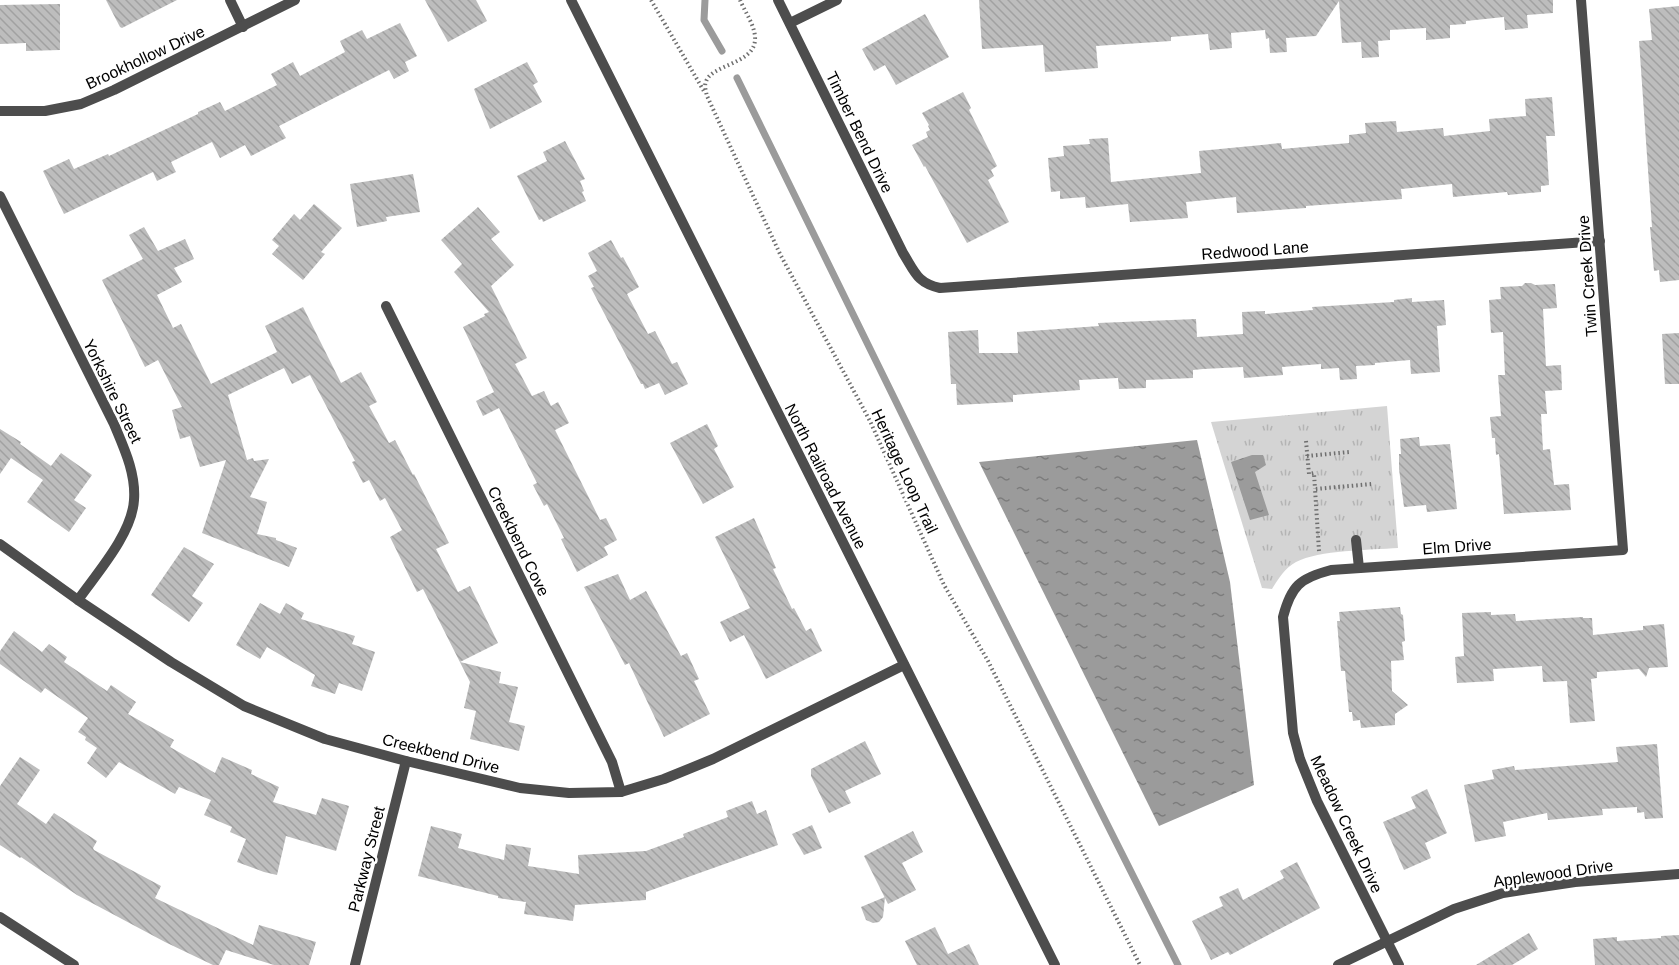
<svg xmlns="http://www.w3.org/2000/svg" width="1679" height="965" font-family="Arial,sans-serif">
  <style>
    .park { fill: url(#park-tufts) }
    .water { fill: url(#water-ripples) }
    .lines { fill: none; stroke-linecap: round; stroke-linejoin: round }
    .stream { stroke: #9b9b9b; stroke-width: 7 }
    .building { fill: url(#building-back-hatch) }
    .path { stroke: #6f6f6f; stroke-width: 4; stroke-dasharray: 1.5 3; stroke-linecap: butt }
    .minor { stroke: #4d4d4d; stroke-width: 10 }
    .labels { text-anchor: middle; stroke-width: 5; stroke-linejoin: round; paint-order: stroke }
    .street-label { font-size: 16px; fill: #000; stroke: #fff }
  </style>
  <defs>
    <pattern id="park-tufts" width="24" height="20" patternUnits="userSpaceOnUse" patternTransform="scale(1.5)"><rect width="24" height="20" fill="#d4d4d4"/><path d="M3 7l-1-3M5 7V3M7 7l1-3M15 17l-1-3M17 17v-4M19 17l1-3" fill="none" stroke="#b4b4b4"/></pattern>
    <pattern id="water-ripples" width="26" height="14" patternUnits="userSpaceOnUse" patternTransform="scale(1.5)"><rect width="26" height="14" fill="#9b9b9b"/><path d="M2 4q2-2 4 0t4 0M15 11q2-2 4 0t4 0" fill="none" stroke="#7c7c7c"/></pattern>
    <pattern id="building-back-hatch" width="6" height="6" patternUnits="userSpaceOnUse" patternTransform="scale(1.5)"><rect width="6" height="6" fill="#bdbdbd"/><path d="M-1 5l2 2M0 0l6 6M5-1l2 2" fill="none" stroke="#a1a1a1"/></pattern>
  </defs>
  <rect width="100%" height="100%" fill="#fff"/>
  <path class="park" d="M 1387,406 L 1398,548 C 1370,550 1319,550 1296,562 C 1285,568 1278,579 1272,589 L 1262,588 L 1211,422 Z"/>
  <g class="water">
    <polygon points="1197,440 1230,582 1254,785 1159,826 979,462"/>
    <polygon points="1252,455 1263,455 1266,465 1255,472 1269,515 1250,520 1231,462"/>
  </g>
  <g class="lines">
    <g class="stream">
      <polyline points="705,0 704,20 722,51"/>
      <polyline points="737,78 959,530 1178,965"/>
    </g>
  </g>
  <g class="building">
    <polygon points="106,0 177,0 122,28 120,27"/>
    <polygon points="425,0 476,0 487,21 448,42"/>
    <polygon points="979,0 1553,0 1553,13 1527,15 1528,28 1505,30 1504,17 1466,21 1466,24 1450,25 1450,38 1426,40 1426,28 1390,30 1390,40 1378,41 1379,57 1362,58 1361,42 1342,43 1339,1 1316,36 1286,38 1287,52 1270,53 1269,38 1266,39 1265,30 1231,33 1232,48 1210,50 1208,34 1171,37 1171,41 1096,46 1098,68 1045,72 1043,45 982,49"/>
    <polygon points="60,4 60,50 26,51 26,43 0,44 0,5"/>
    <polygon points="1679,6 1679,280 1660,282 1659,270 1654,271 1650,227 1652,227 1639,41 1652,40 1649,9"/>
    <polygon points="925,14 949,57 896,85 885,65 874,71 862,49"/>
    <polygon points="400,23 417,56 405,62 409,71 394,79 389,70 279,126 286,138 251,156 245,145 220,158 212,142 171,162 176,172 157,181 153,172 64,214 43,171 69,159 74,169 108,154 109,156 198,114 198,112 220,102 225,111 277,85 271,74 293,62 300,76 345,52 340,41 362,30 367,39"/>
    <polygon points="527,62 538,82 533,85 542,102 490,129 474,89"/>
    <polygon points="963,92 971,108 969,110 997,166 991,170 994,176 988,180 1009,222 967,243 925,166 924,167 912,145 928,137 926,132 930,130 928,126 929,125 922,113"/>
    <polygon points="1552,97 1555,136 1546,136 1549,185 1541,186 1541,192 1508,195 1507,192 1453,197 1452,184 1401,189 1402,199 1306,206 1306,208 1237,213 1236,197 1186,202 1188,218 1130,222 1128,204 1086,208 1085,197 1060,199 1060,191 1051,192 1048,158 1064,156 1063,146 1090,144 1089,139 1108,138 1111,182 1201,173 1199,151 1281,143 1282,149 1349,143 1349,135 1366,133 1365,123 1396,121 1397,132 1443,128 1444,136 1490,131 1489,119 1526,116 1525,99"/>
    <polygon points="565,141 585,179 580,181 584,191 582,192 586,201 543,222 542,219 539,220 517,176 547,161 543,152"/>
    <polygon points="413,174 420,212 386,217 387,221 357,227 350,184"/>
    <polygon points="314,204 342,228 321,252 325,254 303,280 272,254 279,246 272,240 294,214 300,220"/>
    <polygon points="478,207 500,232 491,239 514,265 491,286 527,358 515,364 532,396 544,391 551,406 558,402 569,423 555,430 600,520 606,518 617,540 604,547 608,555 577,572 561,539 564,538 547,504 544,506 533,485 537,483 499,408 483,416 476,401 494,392 463,327 485,316 484,314 489,312 454,272 462,264 441,240"/>
    <polygon points="144,227 158,251 185,239 194,259 174,268 182,282 157,295 173,328 181,324 211,384 277,352 265,326 303,307 341,383 361,372 377,402 369,406 389,443 395,440 413,475 414,474 449,543 436,549 458,592 470,586 498,643 460,662 501,672 499,683 518,687 509,722 525,726 519,751 470,739 476,711 464,708 470,682 423,589 417,592 390,537 402,530 385,498 380,501 369,480 363,483 352,462 355,461 310,375 292,384 284,368 228,395 247,460 253,458 254,461 269,459 250,497 267,502 257,534 276,538 276,540 297,548 289,567 202,533 226,460 200,467 190,436 180,439 172,410 182,407 158,360 145,367 102,280 143,259 129,235"/>
    <polygon points="611,240 621,258 623,257 639,287 627,294 648,334 655,331 672,364 677,362 688,384 665,395 659,383 645,389 643,384 641,384 591,288 594,287 588,276 597,271 588,253"/>
    <polygon points="1525,283 1531,283 1535,285 1555,284 1557,308 1543,309 1546,366 1561,365 1562,390 1545,391 1547,414 1541,414 1543,450 1550,449 1554,485 1569,484 1571,510 1504,514 1499,454 1496,455 1495,438 1492,438 1490,417 1501,416 1498,375 1505,375 1503,332 1491,333 1489,300 1501,299 1500,287 1522,286"/>
    <polygon points="1412,298 1412,302 1444,300 1446,325 1437,326 1440,372 1411,374 1410,360 1375,363 1375,365 1356,366 1357,379 1340,380 1339,368 1321,369 1321,364 1282,367 1283,375 1244,378 1243,367 1203,369 1193,370 1193,378 1146,380 1146,388 1119,389 1118,378 1079,380 1080,390 1013,395 1013,402 957,405 956,384 951,384 948,332 978,330 979,353 1018,353 1017,332 1099,326 1098,323 1196,319 1197,337 1243,334 1242,312 1265,311 1265,314 1313,310 1312,307 1394,302 1394,300"/>
    <polygon points="1679,333 1679,384 1665,384 1662,334"/>
    <polygon points="707,424 718,446 714,449 734,487 703,504 670,443"/>
    <polygon points="0,429 21,442 20,444 51,466 61,453 92,475 74,500 86,508 69,532 27,502 43,480 11,458 0,474"/>
    <polygon points="1419,437 1420,446 1450,444 1457,509 1427,512 1426,505 1404,507 1399,469 1399,454 1401,454 1400,439"/>
    <polygon points="754,518 776,568 773,569 792,609 794,608 806,631 811,628 822,651 766,679 744,635 730,642 720,622 750,608 715,537"/>
    <polygon points="184,547 214,564 192,596 203,603 189,622 151,595"/>
    <polygon points="618,574 630,600 646,591 681,656 687,653 699,679 694,681 710,714 664,737 629,663 625,665 584,587"/>
    <polygon points="260,603 280,614 286,603 304,613 301,619 355,636 352,644 375,652 362,691 339,683 335,694 311,686 315,675 267,647 260,659 236,645"/>
    <polygon points="1400,607 1401,614 1403,615 1405,641 1402,642 1404,660 1391,661 1392,691 1408,705 1395,714 1395,725 1361,728 1360,720 1353,721 1352,712 1349,712 1345,671 1341,671 1337,621 1340,621 1339,612"/>
    <polygon points="1491,612 1491,615 1515,614 1516,621 1583,617 1583,618 1592,618 1593,635 1643,630 1643,626 1664,624 1668,667 1649,668 1646,677 1639,669 1597,672 1597,678 1591,679 1595,721 1570,723 1567,681 1543,682 1542,666 1493,669 1494,681 1457,683 1455,657 1464,656 1462,613"/>
    <polygon points="14,631 42,652 49,644 67,657 64,662 107,691 111,685 136,702 128,714 174,740 170,747 215,773 222,757 252,770 251,774 279,787 273,802 316,815 322,798 349,806 336,851 286,836 277,875 264,872 237,862 246,839 230,832 232,827 204,815 211,800 179,787 175,794 119,762 106,778 87,763 97,748 85,740 86,737 78,732 88,718 45,688 41,693 0,664 0,651"/>
    <polygon points="865,741 881,774 845,791 851,803 829,813 811,776 811,769"/>
    <polygon points="1657,744 1663,818 1645,819 1644,812 1637,813 1637,807 1602,809 1603,815 1548,820 1547,813 1503,822 1506,836 1475,842 1464,785 1494,779 1492,770 1514,766 1515,770 1618,762 1616,747"/>
    <polygon points="20,757 40,770 17,804 46,824 54,813 97,841 93,848 94,850 161,886 155,898 253,945 259,925 316,942 309,965 274,965 226,950 219,965 213,965 165,942 77,895 21,857 20,858 0,845 0,786"/>
    <polygon points="1427,789 1447,833 1425,843 1431,858 1404,870 1383,822 1416,808 1411,797"/>
    <polygon points="752,801 757,814 766,810 778,845 646,892 646,900 575,905 573,921 524,914 526,902 498,898 498,896 418,876 431,826 462,834 458,848 504,860 506,844 531,848 528,866 579,874 578,855 646,851 684,837 683,834 728,817 726,811"/>
    <polygon points="812,825 822,848 804,855 792,834"/>
    <polygon points="913,831 923,852 902,863 916,890 888,904 864,856"/>
    <polygon points="1297,862 1320,908 1230,955 1228,952 1211,960 1192,921 1223,906 1219,897 1238,888 1243,900 1284,878 1280,871"/>
    <polygon points="885,897 883,917 879,922 873,923 866,920 861,907"/>
    <polygon points="935,927 948,954 969,944 979,965 917,965 905,941"/>
    <polygon points="1529,933 1538,949 1512,965 1476,965"/>
    <polygon points="1679,935 1679,965 1595,965 1593,939 1617,937 1617,941 1661,938 1661,936"/>
  </g>
  <g class="lines">
    <g class="path">
      <polyline points="651,0 705,93"/>
      <path d="M 740,0 C 745,12 756,27 755,40 C 754,64 710,65 706,82 C 704,85 706,92 707,96 L 780,254 L 870,421 L 944,585 L 988,661 L 1140,965"/>
      <polyline points="1306,441 1309,474 1314,473 1315,489"/>
      <polyline points="1307,456 1349,452"/>
      <polyline points="1319,551 1315,489 1372,484"/>
    </g>
    <g class="minor">
      <polyline points="230,0 243,27"/>
      <polyline points="571,0 1055,965"/>
      <path d="M 778,0 L 903,253 C 915,272 917,283 940,288 L 1600,241"/>
      <polyline points="790,23 837,0"/>
      <polyline points="0,111 45,111 81,104 114,90 295,0"/>
      <path d="M 0,196 L 114,424 C 124,448 136,473 134,500 C 132,534 97,573 78,600"/>
      <polyline points="386,306 612,762 621,792"/>
      <polyline points="1356,540 1359,568"/>
      <polyline points="0,544 78,600 171,662 244,706 325,739 406,761 520,788 569,793 621,792 664,779 713,759 904,665"/>
      <polyline points="0,917 74,965"/>
      <polyline points="355,965 406,761"/>
      <polyline points="1338,965 1454,909 1503,893 1575,882 1679,874"/>
      <path d="M 1399,965 L 1317,801 L 1300,759 L 1293,733 L 1283,617 C 1291,586 1300,578 1331,570 L 1623,550 L 1581,0"/>
    </g>
  </g>
  <g class="labels">
    <g class="street-label">
      <text transform="translate(145 57) rotate(-25)" y="6">Brookhollow Drive</text>
      <text transform="translate(860 132) rotate(64)" y="6">Timber Bend Drive</text>
      <text transform="translate(1255 250) rotate(-4)" y="6">Redwood Lane</text>
      <text transform="translate(1587 276) rotate(-94)" y="6">Twin Creek Drive</text>
      <text transform="translate(113 391) rotate(64)" y="6">Yorkshire Street</text>
      <text transform="translate(905 471) rotate(65)" y="6">Heritage Loop Trail</text>
      <text transform="translate(826 476) rotate(63)" y="6">North Railroad Avenue</text>
      <text transform="translate(519 541) rotate(64)" y="6">Creekbend Cove</text>
      <text transform="translate(1457 546) rotate(-4)" y="6">Elm Drive</text>
      <text transform="translate(441 753) rotate(14)" y="6">Creekbend Drive</text>
      <text transform="translate(1347 824) rotate(65)" y="6">Meadow Creek Drive</text>
      <text transform="translate(366 859) rotate(-76)" y="6">Parkway Street</text>
      <text transform="translate(1553 873) rotate(-8)" y="6">Applewood Drive</text>
    </g>
  </g>
</svg>
